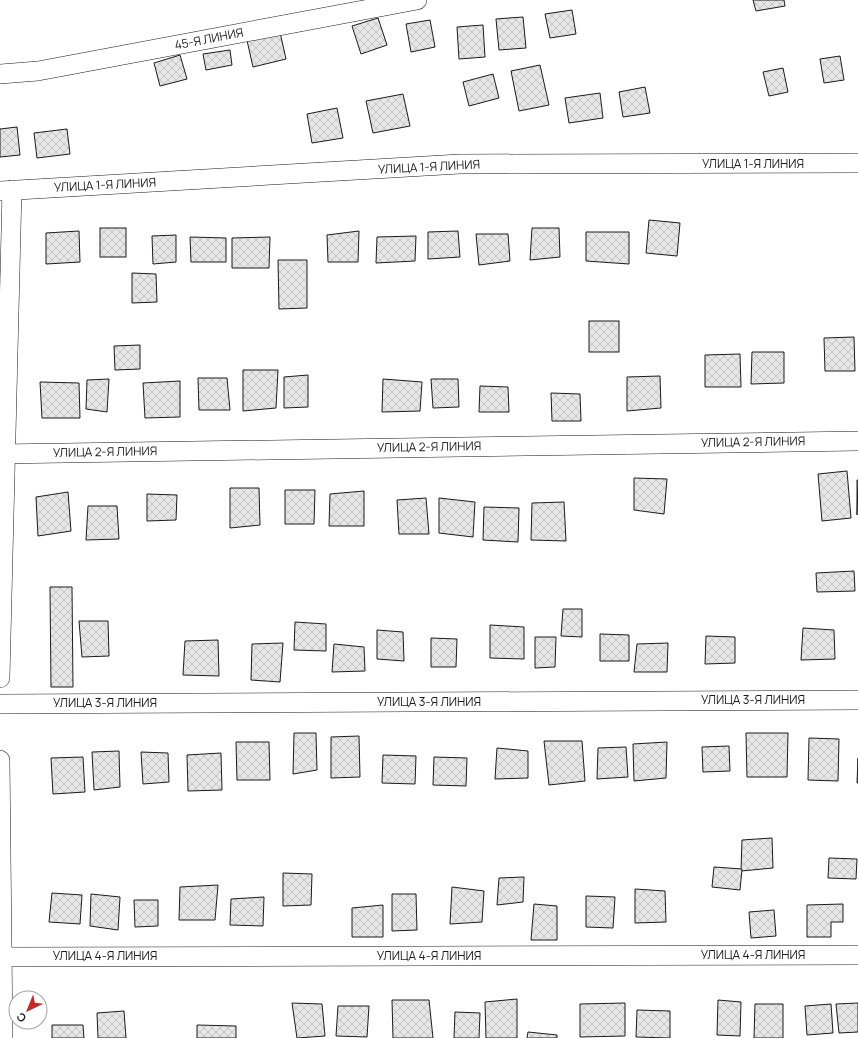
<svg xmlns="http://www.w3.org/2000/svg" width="858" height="1038" font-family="Manrope,sans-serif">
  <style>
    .building { fill: url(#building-cross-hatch); stroke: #1a1a1a }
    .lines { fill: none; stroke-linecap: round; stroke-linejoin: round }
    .minor-casing { stroke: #1a1a1a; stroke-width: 20 }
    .minor { stroke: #fff; stroke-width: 19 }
    .labels { text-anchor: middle; stroke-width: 3; stroke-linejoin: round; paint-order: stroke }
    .street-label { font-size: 12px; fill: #1a1a1a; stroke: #fff }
  </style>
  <defs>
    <pattern id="building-cross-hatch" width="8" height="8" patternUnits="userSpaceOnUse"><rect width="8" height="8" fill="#e6e6e6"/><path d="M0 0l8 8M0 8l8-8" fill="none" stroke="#c5c5c5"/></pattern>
  </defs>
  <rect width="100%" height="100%" fill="#fff"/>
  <g class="building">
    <polygon points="753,0 784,0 785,6 756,11"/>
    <polygon points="572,10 576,34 550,38 545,14"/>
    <polygon points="523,17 526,48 499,50 496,19"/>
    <polygon points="378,18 387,45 361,54 352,26"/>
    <polygon points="430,20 435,47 411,52 406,24"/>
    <polygon points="483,25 485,57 459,59 457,27"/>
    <polygon points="279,28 286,59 253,67 246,36"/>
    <polygon points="230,50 232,65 206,70 203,54"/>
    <polygon points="180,55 187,79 160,86 154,63"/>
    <polygon points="840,56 844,80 824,83 820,59"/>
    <polygon points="540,65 549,105 519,111 511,71"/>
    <polygon points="783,68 788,92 769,96 763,72"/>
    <polygon points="493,74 499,98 469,106 463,82"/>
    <polygon points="645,87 650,113 623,117 619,92"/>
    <polygon points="600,93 603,118 569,123 565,98"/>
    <polygon points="403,94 410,126 373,133 366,101"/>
    <polygon points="337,108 343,138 312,143 307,114"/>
    <polygon points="17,127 20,155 0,157 0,129"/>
    <polygon points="67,129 70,154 37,158 34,133"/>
    <polygon points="649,220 680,223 677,256 646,253"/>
    <rect x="100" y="228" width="26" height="29"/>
    <polygon points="532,228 559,228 560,257 530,260"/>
    <polygon points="79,231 80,262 46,264 46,233"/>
    <polygon points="359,231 358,262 328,262 327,235"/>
    <polygon points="458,231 460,257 428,259 428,232"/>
    <polygon points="586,232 629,232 629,264 586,261"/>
    <polygon points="476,234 508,234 510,261 479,265"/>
    <polygon points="176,235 176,262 153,264 152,236"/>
    <polygon points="416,236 415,261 376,263 377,237"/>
    <polygon points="190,237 226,238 226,262 191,262"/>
    <polygon points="270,237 269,268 232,268 232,238"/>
    <polygon points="278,260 307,260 307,308 279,309"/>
    <polygon points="132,273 156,274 157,302 132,303"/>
    <rect x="589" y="321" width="30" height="31"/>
    <polygon points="854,337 855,371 825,371 824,338"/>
    <polygon points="140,345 140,369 115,370 114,346"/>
    <polygon points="752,352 784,352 784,383 751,384"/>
    <polygon points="740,354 741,387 705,387 705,355"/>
    <polygon points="243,370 278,370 276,408 243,411"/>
    <polygon points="308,375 308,407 284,408 284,377"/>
    <polygon points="660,376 661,408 627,411 627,377"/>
    <polygon points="198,378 227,378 230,410 199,410"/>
    <polygon points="109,379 107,412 86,409 87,380"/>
    <polygon points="383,379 422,382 420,411 382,412"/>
    <polygon points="431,379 458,379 459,407 433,408"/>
    <polygon points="180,381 180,417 145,418 143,383"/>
    <polygon points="40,382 79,383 80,418 42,418"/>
    <polygon points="480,386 508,387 509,412 479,412"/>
    <polygon points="551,393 580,394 581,421 552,421"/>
    <polygon points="847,471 851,518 822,521 818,474"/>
    <polygon points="634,478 667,479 664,514 634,510"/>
    <polygon points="857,480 858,480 857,515"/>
    <polygon points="230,488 259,488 260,525 230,528"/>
    <polygon points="285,490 315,490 314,524 285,524"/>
    <polygon points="364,491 364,526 329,526 330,494"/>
    <polygon points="68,492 71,531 38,536 36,497"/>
    <polygon points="147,494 177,495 176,520 147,521"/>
    <polygon points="426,498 429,534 399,534 397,500"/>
    <polygon points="439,498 475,502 473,537 439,533"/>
    <polygon points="564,502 566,541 531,540 532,503"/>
    <polygon points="88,506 117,506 119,539 86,540"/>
    <polygon points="484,507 519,508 518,542 483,540"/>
    <polygon points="854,571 855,591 817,592 816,573"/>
    <polygon points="50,587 72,587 73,687 51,687"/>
    <polygon points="563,609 582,609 582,637 561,636"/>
    <polygon points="79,621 108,621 109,656 82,657"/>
    <polygon points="295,622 326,624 326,651 294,650"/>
    <polygon points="490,625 524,627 524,659 490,658"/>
    <polygon points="803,628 834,630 835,659 801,660"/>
    <polygon points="377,630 403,632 404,661 377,659"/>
    <polygon points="600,634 629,635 629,661 600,661"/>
    <polygon points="706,636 735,637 735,663 705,664"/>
    <polygon points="535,637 556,637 555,667 535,668"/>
    <polygon points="431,638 457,639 456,667 431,667"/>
    <polygon points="218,640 219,676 183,675 185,641"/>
    <polygon points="283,643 280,682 251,680 252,644"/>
    <polygon points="668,643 667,672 634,672 637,644"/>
    <polygon points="334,644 364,647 365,671 332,672"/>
    <polygon points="294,733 316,733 317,770 293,774"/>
    <polygon points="746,733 788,733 787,777 747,777"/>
    <polygon points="359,736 360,777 331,778 331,737"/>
    <polygon points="809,738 839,739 838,781 808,780"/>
    <polygon points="544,741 582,741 585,781 549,785"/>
    <polygon points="236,742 269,742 270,780 237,780"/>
    <polygon points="667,742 666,778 634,781 633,744"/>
    <polygon points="729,746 730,771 703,772 702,747"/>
    <polygon points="626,747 628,777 597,779 598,748"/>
    <polygon points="497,748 528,751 528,778 495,779"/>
    <polygon points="119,751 120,787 94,790 92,752"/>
    <polygon points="141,752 168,753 169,782 143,784"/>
    <polygon points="221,753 222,790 188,791 187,755"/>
    <polygon points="383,755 416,756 415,784 382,783"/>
    <polygon points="83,757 85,792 53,794 51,758"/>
    <polygon points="434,757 467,758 466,786 433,785"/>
    <polygon points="858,758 858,783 857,783"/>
    <polygon points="772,838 773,868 741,871 742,840"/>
    <polygon points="829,858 857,859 856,879 828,878"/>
    <polygon points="714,867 742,869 740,890 712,887"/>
    <polygon points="283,873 312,874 311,905 283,906"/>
    <polygon points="524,877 523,902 497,905 499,878"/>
    <polygon points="218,885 215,920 179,920 180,887"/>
    <polygon points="452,887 484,891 482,922 450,924"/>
    <polygon points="635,889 665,891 666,922 635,923"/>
    <polygon points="52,893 82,895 80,924 49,922"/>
    <polygon points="91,894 120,897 118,930 90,926"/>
    <polygon points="392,894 416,894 417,930 392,931"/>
    <polygon points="586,896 615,897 613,928 586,927"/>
    <polygon points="264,897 263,926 230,925 231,899"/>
    <polygon points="134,900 158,900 158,926 135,927"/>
    <polygon points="534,904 557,906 557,940 531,940"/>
    <polygon points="843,904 843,922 831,922 831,937 807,937 807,905"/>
    <polygon points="383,905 383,937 352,937 352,908"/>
    <polygon points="774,910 776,936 751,938 749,912"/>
    <polygon points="517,999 517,1038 486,1038 485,1002"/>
    <polygon points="392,1000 429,1000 433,1038 393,1038"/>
    <polygon points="718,1000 741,1002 740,1036 717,1035"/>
    <polygon points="292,1003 322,1004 325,1036 297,1038"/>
    <polygon points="625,1003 625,1036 580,1037 580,1004"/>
    <polygon points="858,1003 858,1032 839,1033 836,1004"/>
    <polygon points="755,1004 783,1004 783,1038 754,1038"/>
    <polygon points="831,1004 833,1033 807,1035 805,1006"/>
    <polygon points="338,1006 369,1006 367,1037 336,1036"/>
    <polygon points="637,1010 670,1011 670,1038 636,1037"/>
    <polygon points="124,1011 126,1038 98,1038 97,1013"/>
    <polygon points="455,1012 480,1013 479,1038 454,1038"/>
    <polygon points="52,1025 83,1025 84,1038 52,1038"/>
    <polygon points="197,1025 236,1026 236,1038 197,1038"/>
    <polygon points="528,1032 557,1035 557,1038 527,1038"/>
  </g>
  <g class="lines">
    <defs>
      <g id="minor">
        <polyline points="0,74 38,71 417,0"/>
        <polyline points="0,191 460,164 858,163"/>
        <polyline points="0,454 858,441"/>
        <polyline points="0,678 12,190"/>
        <polyline points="0,704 858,700"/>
        <polyline points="0,760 3,1038"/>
        <polyline points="0,957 858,955"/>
      </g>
    </defs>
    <use href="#minor" class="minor-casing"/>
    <use href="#minor" class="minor"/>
  </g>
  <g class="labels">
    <g class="street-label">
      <text transform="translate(209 39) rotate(-11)" y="4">45-Я ЛИНИЯ</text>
      <text x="753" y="168">УЛИЦА 1-Я ЛИНИЯ</text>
      <text transform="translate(429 167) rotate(-3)" y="4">УЛИЦА 1-Я ЛИНИЯ</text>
      <text transform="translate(105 185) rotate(-3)" y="4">УЛИЦА 1-Я ЛИНИЯ</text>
      <text transform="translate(753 442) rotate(-1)" y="4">УЛИЦА 2-Я ЛИНИЯ</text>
      <text transform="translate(429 447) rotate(-1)" y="4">УЛИЦА 2-Я ЛИНИЯ</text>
      <text transform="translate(105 452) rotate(-1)" y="4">УЛИЦА 2-Я ЛИНИЯ</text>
      <text x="753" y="704">УЛИЦА 3-Я ЛИНИЯ</text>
      <text x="429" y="706">УЛИЦА 3-Я ЛИНИЯ</text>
      <text x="105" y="707">УЛИЦА 3-Я ЛИНИЯ</text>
      <text x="753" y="959">УЛИЦА 4-Я ЛИНИЯ</text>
      <text x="105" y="960">УЛИЦА 4-Я ЛИНИЯ</text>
      <text x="429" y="960">УЛИЦА 4-Я ЛИНИЯ</text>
    </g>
  </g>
  <g transform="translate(28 1010) rotate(223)"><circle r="19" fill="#ffffff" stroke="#a3a3a3"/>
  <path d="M0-3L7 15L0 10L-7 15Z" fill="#c62828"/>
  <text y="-6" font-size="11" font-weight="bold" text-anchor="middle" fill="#1a1a1a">С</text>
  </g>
</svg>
